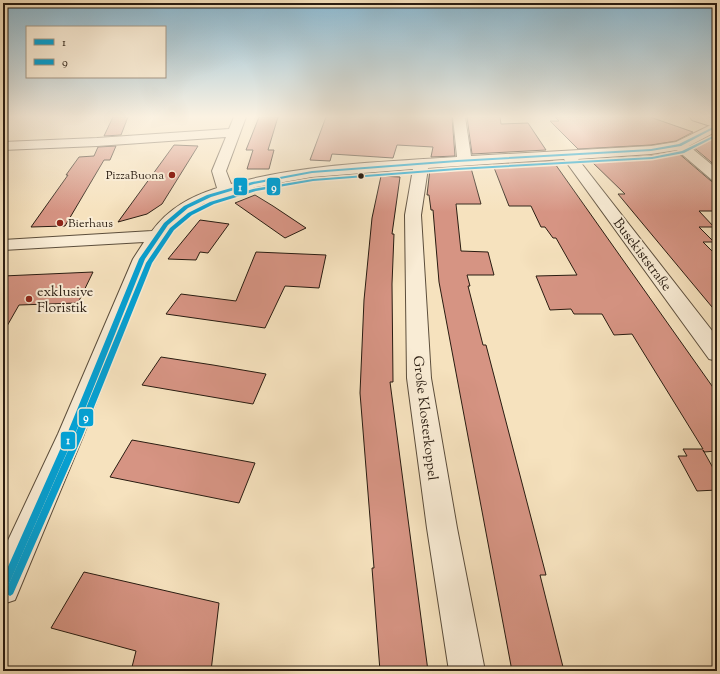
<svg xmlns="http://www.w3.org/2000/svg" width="720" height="674" font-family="'Sorts Mill Goudy',serif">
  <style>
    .building { fill: #d69483; stroke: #291c11 }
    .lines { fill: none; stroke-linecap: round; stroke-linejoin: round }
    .minor-casing { stroke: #5c4e3c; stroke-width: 2 }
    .major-casing { stroke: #291c11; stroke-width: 2 }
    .minor { fill: #f9ecd5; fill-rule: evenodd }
    .major { fill: #f6e2be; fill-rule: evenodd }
    .bus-1-casing { stroke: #f9ecd5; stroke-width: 3 }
    .bus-2-casing { stroke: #f9ecd5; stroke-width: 3 }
    .bus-1 { fill: #04a1d4; fill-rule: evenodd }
    .bus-2 { fill: #04a1d4; fill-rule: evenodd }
    .poi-dot { fill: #8f2418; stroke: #f9ecd5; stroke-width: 1.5 }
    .bus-dot { fill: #291c11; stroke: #f9ecd5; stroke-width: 1.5 }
    .labels { text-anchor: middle; stroke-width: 4; stroke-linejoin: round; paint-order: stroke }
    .far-poi-label { font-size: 12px; fill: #291c11; stroke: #f9ecd5; text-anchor: end }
    .street-label { font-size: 14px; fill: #291c11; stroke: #f9ecd5 }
    .poi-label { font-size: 14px; fill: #291c11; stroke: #f9ecd5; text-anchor: start }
    .line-badge { stroke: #f9ecd5; stroke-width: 1.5 }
    .badge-label { font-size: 11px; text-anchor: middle; font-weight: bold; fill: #fff }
  </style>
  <rect width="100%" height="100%" fill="#f6e2be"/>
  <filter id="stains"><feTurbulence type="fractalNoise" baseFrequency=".005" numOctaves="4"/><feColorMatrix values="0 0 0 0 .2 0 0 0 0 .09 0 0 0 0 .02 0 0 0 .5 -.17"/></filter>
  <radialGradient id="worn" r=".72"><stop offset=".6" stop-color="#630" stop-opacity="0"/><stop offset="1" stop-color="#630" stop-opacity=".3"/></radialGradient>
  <g class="building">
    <polygon points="113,117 128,117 121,135 104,136"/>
    <polygon points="259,117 278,117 268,150 274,150 269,169 247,169 253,150 246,150"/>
    <polygon points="326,117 452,117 455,156 431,157 433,147 397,145 393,158 332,154 330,161 310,160"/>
    <polygon points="467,117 500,117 501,124 528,123 546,150 472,154"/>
    <polygon points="555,117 650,117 693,132 676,141 651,145 578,149 550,121 559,121"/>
    <polygon points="708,138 717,141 717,167 692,146"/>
    <polygon points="174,145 198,146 162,204 147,214 118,222"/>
    <polygon points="116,146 110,160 104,160 65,226 31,227 68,175 66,175 79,157 94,156 98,147"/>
    <polygon points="677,152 711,181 717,183 717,211 699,211 714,227 699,227 714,242 703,242 717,256 717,313 618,194 625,194 590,160 651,156"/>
    <polygon points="553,161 717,393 717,451 704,452 703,450 717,475 717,490 697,491 678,456 687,456 683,449 703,449 632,334 614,335 602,314 574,314 571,309 550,310 536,276 577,275 556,238 553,238 545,227 541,227 531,206 509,206 493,165"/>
    <polygon points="478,166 471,168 481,204 456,204 461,251 488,252 494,275 467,275 470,286 468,286 483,345 486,345 546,575 540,575 564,671 512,671 439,282 433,210 431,210 429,195 427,195 430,169"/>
    <polygon points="381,176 400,177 392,234 394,234 392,284 393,382 390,382 428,671 380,671 372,568 374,568 360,393 364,300 372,218"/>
    <polygon points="255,195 273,206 306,228 285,238 235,203"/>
    <polygon points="200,220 229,224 208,253 200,252 196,260 168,259"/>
    <polygon points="256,252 326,255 319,288 285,286 265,328 166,314 181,294 236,301"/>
    <polygon points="93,272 78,303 19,305 3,333 3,276"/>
    <polygon points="161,357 213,365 266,374 253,404 142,385"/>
    <polygon points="132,440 165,446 255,463 239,503 110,477"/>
    <polygon points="84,572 219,603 211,671 131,671 136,651 51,628"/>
  </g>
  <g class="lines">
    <defs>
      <path id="minor" d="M 234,117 L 246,117 L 226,171 L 231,184 C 305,164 382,162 457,157 L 453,117 L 465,117 L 471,156 L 651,146 L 676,142 L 717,122 L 717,131 L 689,146 L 717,169 L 717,182 L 712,180 L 677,150 L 651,154 L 578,159 L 717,337 L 717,361 L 709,359 L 564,159 L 428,168 L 421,215 L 431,378 L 457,528 L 485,671 L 449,671 L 427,528 L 407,378 L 405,215 L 413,169 L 312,177 L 256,187 L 203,204 L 185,216 L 172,228 L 151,259 L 84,434 L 15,600 L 3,604 L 3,551 L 58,434 L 133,259 L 144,242 L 3,250 L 3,240 L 152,231 C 169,208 190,197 217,188 L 212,171 L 226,137 L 97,146 L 3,150 L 3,142 L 97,138 L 229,129 Z"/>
      <polygon id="major" points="690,117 709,117 717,120 717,128 692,120"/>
    </defs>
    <use href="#minor" class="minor-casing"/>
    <use href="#major" class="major-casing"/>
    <use href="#minor" class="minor"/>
    <use href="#major" class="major"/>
    <defs>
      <polygon id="bus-1" points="717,125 717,127 681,146 651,151 457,162 312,173 254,184 211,197 188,208 168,225 145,259 75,434 6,591 3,592 3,578 67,434 139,259 164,223 184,206 207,195 252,182 312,171 457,160 651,149 679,144"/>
      <polygon id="bus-2" points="717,134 717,136 684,153 652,159 457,170 313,181 256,191 214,204 192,215 174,230 152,263 82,437 13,594 10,596 7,594 5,591 7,588 74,437 146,263 170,228 188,213 210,202 253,189 313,179 457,168 652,157 682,151"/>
    </defs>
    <use href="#bus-1" class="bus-1-casing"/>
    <use href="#bus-2" class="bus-2-casing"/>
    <use href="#bus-1" class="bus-1"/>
    <use href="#bus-2" class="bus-2"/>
  </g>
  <linearGradient id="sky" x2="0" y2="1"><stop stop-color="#8ab8d1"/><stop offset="0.55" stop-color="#fbf2e2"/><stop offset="1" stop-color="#fbf2e2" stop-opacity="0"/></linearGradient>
  <rect width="720" height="212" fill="url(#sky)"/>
  <g class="poi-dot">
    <circle cx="172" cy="175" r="4"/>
    <circle cx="60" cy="223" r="4"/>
    <circle cx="29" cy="299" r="4"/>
  </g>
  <circle class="bus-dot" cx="361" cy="176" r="3.5"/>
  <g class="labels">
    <g class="far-poi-label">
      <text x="164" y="179">PizzaBuona</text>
      <text x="68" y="227" text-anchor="start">Bierhaus</text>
    </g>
    <g class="street-label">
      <text transform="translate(643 254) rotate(53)" y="5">Busekiststraße</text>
      <text transform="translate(426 418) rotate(83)" y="5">Große Klosterkoppel</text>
    </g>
    <g class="poi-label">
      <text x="37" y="296">exklusive<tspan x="37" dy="16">Floristik</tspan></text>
    </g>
  </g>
  <g class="line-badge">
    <rect x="233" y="177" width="15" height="19" rx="4" fill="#04a1d4"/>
    <rect x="266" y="177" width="15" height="19" rx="4" fill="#04a1d4"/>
    <rect x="78" y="408" width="16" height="19" rx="4" fill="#04a1d4"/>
    <rect x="60" y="431" width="16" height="19" rx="4" fill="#04a1d4"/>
  </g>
  <g class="badge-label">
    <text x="240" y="191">1</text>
    <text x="274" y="191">9</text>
    <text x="86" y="421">9</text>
    <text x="68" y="444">1</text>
  </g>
  <rect width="720" height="674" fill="none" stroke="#f6e2be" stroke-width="16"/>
  <rect x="4" y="4" width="712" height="666" fill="none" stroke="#291c11" stroke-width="2"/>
  <rect x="8" y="8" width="704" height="658" fill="none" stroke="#291c11"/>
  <rect x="26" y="26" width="140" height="52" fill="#f9ecd5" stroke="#a69987"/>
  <rect x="34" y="39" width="20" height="6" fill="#04a1d4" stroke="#a69987"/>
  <text x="62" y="46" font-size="12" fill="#291c11">1</text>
  <rect x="34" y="59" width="20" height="6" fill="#04a1d4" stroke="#a69987"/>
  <text x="62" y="66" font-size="12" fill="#291c11">9</text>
  <rect width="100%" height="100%" filter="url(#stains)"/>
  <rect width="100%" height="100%" fill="url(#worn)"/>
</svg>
